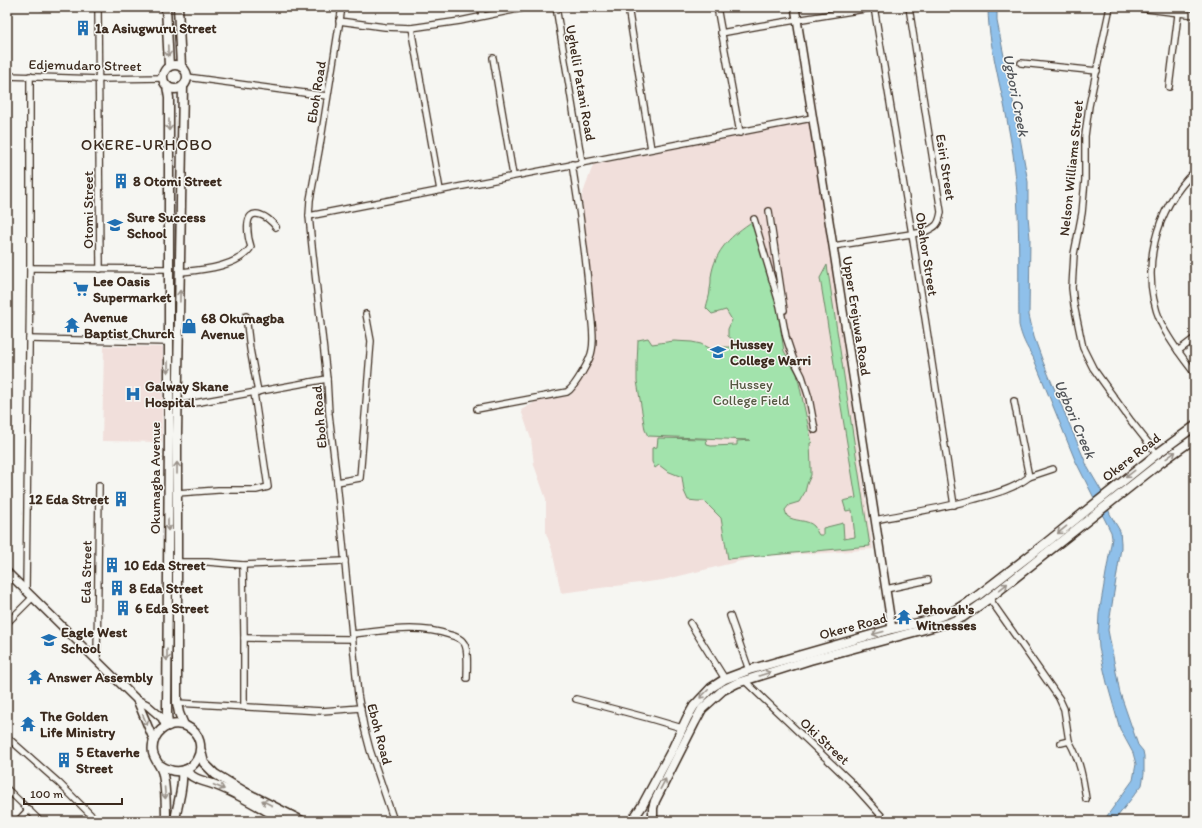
<svg xmlns="http://www.w3.org/2000/svg" width="1202" height="828" font-family="Itim,sans-serif">
  <style>
    .built { fill: #f1dfdb }
    .green { fill: #a2e3ac; stroke: #6e8665 }
    .water { fill: #8fc0ea; stroke: #6d8498 }
    .lines { fill: none; stroke-linecap: round; stroke-linejoin: round }
    .minor-casing { stroke: #3b2a1e; stroke-width: 8 }
    .tertiary-casing { stroke: #3b2a1e; stroke-width: 10 }
    .secondary-casing { stroke: #3b2a1e; stroke-width: 11 }
    .minor { stroke: #f6f6f2; stroke-width: 5.5 }
    .tertiary { stroke: #f6f6f2; stroke-width: 7 }
    .secondary { stroke: #f6f6f2; stroke-width: 8 }
    .oneway { stroke: #989088 }
    .labels { text-anchor: middle; stroke-width: 3; stroke-linejoin: round; paint-order: stroke }
    .poi-label { font-size: 14px; font-weight: bold; fill: #3b2a1e; stroke: #f6f6f2; text-anchor: start }
    .street-label { font-size: 14px; fill: #3b2a1e; stroke: #f6f6f2 }
    .park-label { font-size: 14px; fill: #555842; stroke: #f6f6f2 }
    .water-label { font-size: 15px; font-style: italic; fill: #54575b; stroke: #f6f6f2 }
    .quarter-label { font-size: 16px; letter-spacing: 1px; fill: #3b2a1e; stroke: #f6f6f2 }
  </style>
  <rect width="100%" height="100%" fill="#f6f6f2"/>
  <filter id="ink" filterUnits="userSpaceOnUse"><feTurbulence type="fractalNoise" baseFrequency=".025" numOctaves="2"/><feDisplacementMap in="SourceGraphic" scale="8" xChannelSelector="R" yChannelSelector="G"/><feConvolveMatrix kernelMatrix="1 2 1 2 8 2 1 2 1" color-interpolation-filters="sRGB"/></filter>
  <g filter="url(#ink)">
    <g class="built">
      <polygon points="812,121 822,188 822,199 824,215 873,549 827,553 761,556 663,580 561,593 552,550 546,533 546,499 534,465 531,439 521,410 537,401 570,396 578,383 592,345 585,246 582,196 593,165"/>
      <polygon points="104,346 163,347 162,442 102,441"/>
    </g>
    <path class="green" d="M 753,221 L 777,305 L 784,351 L 797,374 L 812,443 L 810,443 L 811,467 L 811,475 L 807,484 L 805,492 L 799,502 L 789,505 L 785,510 L 787,516 C 794,522 807,519 814,526 C 816,528 817,533 819,535 L 823,535 L 823,528 L 843,523 L 844,539 L 855,537 L 852,510 L 846,511 L 843,501 L 856,498 L 820,278 L 827,265 L 870,546 L 728,559 L 721,518 L 704,501 L 697,501 L 688,500 L 684,491 L 682,477 L 667,471 L 659,465 L 655,468 L 652,462 L 652,448 L 657,447 L 658,438 L 706,439 L 707,445 L 711,446 L 737,445 L 737,441 L 750,440 L 648,436 L 645,430 L 637,381 L 637,365 L 638,340 L 648,338 L 652,344 L 674,341 L 692,342 L 701,344 L 710,349 L 720,347 L 732,347 L 736,342 L 728,336 L 728,329 L 732,320 L 726,310 L 712,314 L 706,308 C 707,302 710,296 710,289 C 711,285 711,281 711,277 C 715,249 732,235 753,221 Z"/>
    <path class="water" d="M 988,7 L 997,7 L 997,21 L 1017,121 L 1028,182 L 1028,216 L 1030,238 L 1029,315 L 1034,337 L 1043,362 L 1088,468 L 1102,492 L 1110,514 L 1120,531 L 1121,543 L 1121,548 L 1108,630 L 1120,693 L 1138,745 L 1143,751 L 1144,756 L 1144,774 L 1142,785 L 1114,821 L 1102,821 L 1107,816 L 1133,780 L 1136,764 L 1133,753 L 1120,729 L 1107,683 L 1099,648 L 1098,633 L 1099,614 L 1112,538 L 1111,532 L 1075,460 L 1033,357 C 1026,346 1022,338 1019,325 C 1018,268 1021,211 1013,154 C 1009,130 1005,106 999,82 C 994,57 988,33 988,7 Z"/>
    <g class="lines">
      <defs>
        <g id="minor">
          <polyline points="43,7 98,7"/>
          <polyline points="98,7 100,269"/>
          <polyline points="342,7 320,145 310,200 309,216 312,246 327,379 329,414 337,482 358,695 364,727 370,750 394,821"/>
          <polyline points="481,7 482,16"/>
          <polyline points="556,7 582,163"/>
          <polyline points="628,7 651,149"/>
          <polyline points="717,7 740,133"/>
          <polyline points="874,7 912,234 954,505"/>
          <polyline points="1110,7 1089,106 1085,136 1085,180 1082,213 1074,254 1072,288 1074,305 1083,348 1093,368 1131,421 1157,454"/>
          <polyline points="1131,7 1195,15"/>
          <polyline points="339,21 385,27 411,28 460,21 528,7"/>
          <polyline points="411,28 440,190"/>
          <polyline points="721,33 759,26 877,7"/>
          <polyline points="493,58 513,175"/>
          <polyline points="1021,63 1097,71"/>
          <polyline points="7,76 99,79 163,78"/>
          <polyline points="187,77 327,96"/>
          <polyline points="1169,87 1179,7"/>
          <path d="M 1195,171 C 1155,209 1139,271 1161,323 C 1170,342 1183,358 1195,374"/>
          <polyline points="769,211 784,310"/>
          <polyline points="309,216 812,118"/>
          <polyline points="754,219 780,306 786,337 793,358 802,376 809,398 815,430"/>
          <path d="M 833,246 L 924,232 C 936,227 939,225 941,212 L 909,7"/>
          <polyline points="30,268 168,269"/>
          <path d="M 181,272 C 201,270 239,267 251,247 C 248,238 242,208 261,215 C 267,217 272,222 276,227"/>
          <polyline points="246,316 250,349 258,392"/>
          <polyline points="29,339 168,342"/>
          <polyline points="1178,351 1195,338"/>
          <polyline points="178,406 327,379"/>
          <path d="M 477,409 L 567,392 C 575,387 591,359 592,350 C 595,336 591,319 590,304 C 586,258 580,211 572,164"/>
          <polyline points="1029,477 1053,469"/>
          <polyline points="337,482 360,478 371,341 366,314"/>
          <polyline points="177,493 218,490 256,490 268,487 254,393"/>
          <path d="M 875,520 C 909,513 943,508 975,499 C 994,494 1014,489 1029,477 L 1014,401"/>
          <polyline points="176,562 208,562 243,565 345,561"/>
          <polyline points="243,565 244,638 244,707"/>
          <polyline points="26,589 30,268 30,76"/>
          <polyline points="886,589 928,580"/>
          <polyline points="989,598 1059,698 1064,709 1069,741 1061,743"/>
          <polyline points="730,616 749,670"/>
          <polyline points="7,623 33,597"/>
          <polyline points="690,623 725,679"/>
          <path d="M 352,634 C 384,631 418,624 450,635 C 454,636 460,638 463,642 C 469,647 467,670 467,678"/>
          <polyline points="244,638 352,639"/>
          <polyline points="97,660 99,485"/>
          <polyline points="745,681 850,781 886,821"/>
          <polyline points="576,699 648,718 682,728"/>
          <polyline points="177,703 322,711 361,708"/>
          <polyline points="7,737 59,783 97,821"/>
          <path d="M 1069,741 C 1080,760 1083,778 1086,799"/>
          <polyline points="7,789 40,821"/>
          <polyline points="18,821 29,809"/>
        </g>
        <g id="tertiary">
          <polyline points="795,7 833,246 892,629"/>
          <polyline points="7,572 137,700 147,705 162,718 166,727"/>
          <polyline points="137,700 154,741"/>
        </g>
        <g id="secondary">
          <polyline points="166,7 169,66"/>
          <polyline points="178,7 181,66"/>
          <circle cx="175" cy="77" r="12"/>
          <polyline points="167,86 169,98 169,434 167,713 168,726"/>
          <polyline points="183,86 177,434 177,703 179,713 184,725"/>
          <polyline points="201,751 204,763 215,774 245,792 302,821"/>
          <path d="M 160,765 C 194,788 216,740 186,726 C 180,724 174,723 168,726 C 157,730 151,742 153,753 C 155,761 162,767 163,775 C 166,790 166,806 166,821"/>
          <path d="M 185,770 C 193,780 206,781 218,786 C 241,795 263,809 284,821"/>
          <path d="M 175,821 C 177,804 184,788 182,771"/>
          <polyline points="632,821 642,806 672,750 687,718 694,706 711,688 725,679 749,670 892,629 930,620 954,611 976,597 1046,543 1157,454 1195,426"/>
          <polyline points="653,821 653,808 655,801 695,722 702,709 723,690 737,683 810,660 951,622 963,617 987,600 1160,463 1195,438"/>
        </g>
      </defs>
      <use href="#minor" class="minor-casing"/>
      <use href="#tertiary" class="tertiary-casing"/>
      <use href="#secondary" class="secondary-casing"/>
      <use href="#minor" class="minor"/>
      <use href="#tertiary" class="tertiary"/>
      <use href="#secondary" class="secondary"/>
    </g>
    <defs><path id="oneway-shaft" d="M-6 0H5M1.5-3L5.5 0L1.5 3" fill="none" stroke-width="1.6" stroke-linecap="round" stroke-linejoin="round"/></defs>
    <g class="oneway">
      <use href="#oneway-shaft" transform="translate(168 51) rotate(88)"/>
      <use href="#oneway-shaft" transform="translate(169 125) rotate(90)"/>
      <use href="#oneway-shaft" transform="translate(180 296) rotate(-89)"/>
      <use href="#oneway-shaft" transform="translate(168 367) rotate(90)"/>
      <use href="#oneway-shaft" transform="translate(1171 455) rotate(-36)"/>
      <use href="#oneway-shaft" transform="translate(177 468) rotate(-90)"/>
      <use href="#oneway-shaft" transform="translate(1130 474) rotate(142)"/>
      <use href="#oneway-shaft" transform="translate(168 525) rotate(90)"/>
      <use href="#oneway-shaft" transform="translate(1062 530) rotate(141)"/>
      <use href="#oneway-shaft" transform="translate(1003 587) rotate(-39)"/>
      <use href="#oneway-shaft" transform="translate(878 633) rotate(165)"/>
      <use href="#oneway-shaft" transform="translate(167 655) rotate(90)"/>
      <use href="#oneway-shaft" transform="translate(765 674) rotate(-18)"/>
      <use href="#oneway-shaft" transform="translate(704 694) rotate(135)"/>
      <use href="#oneway-shaft" transform="translate(145 720) rotate(67)"/>
      <use href="#oneway-shaft" transform="translate(663 784) rotate(-62)"/>
      <use href="#oneway-shaft" transform="translate(219 787) rotate(23)"/>
      <use href="#oneway-shaft" transform="translate(165 793) rotate(86)"/>
      <use href="#oneway-shaft" transform="translate(267 803) rotate(-153)"/>
    </g>
  </g>
  <defs>
    <symbol id="building-bare" viewBox="-9 -9 18 18"><path d="M-4-6H4V6H1V3H-1V6H-4ZM-2.5-4.3h1.7v1.8h-1.7ZM.8-4.3h1.7v1.8H.8ZM-2.5-1h1.7V.8h-1.7ZM.8-1h1.7V.8H.8Z" fill="#1f6fb2" stroke="#f6f6f2" stroke-width="2.5" paint-order="stroke"/></symbol>
    <symbol id="school-bare" viewBox="-9 -9 18 18"><path d="M0-5L7-2L0 1L-7-2ZM-4 1L0 2.5L4 1V4Q0 6-4 4Z" fill="#1f6fb2" stroke="#f6f6f2" stroke-width="2.5" paint-order="stroke"/></symbol>
    <symbol id="supermarket-bare" viewBox="-9 -9 18 18"><path d="M-6-5.5h2.5l.6 2H6L4.5 2H-2.5L-4.4-4H-6ZM-1.5 3.2a1.3 1.3 0 1 0 .1 0ZM3 3.2a1.3 1.3 0 1 0 .1 0Z" fill="#1f6fb2" stroke="#f6f6f2" stroke-width="2.5" paint-order="stroke"/></symbol>
    <symbol id="temple-bare" viewBox="-9 -9 18 18"><path d="M0-6L5-2H3V0L6.5 2.5H4V6H1.5V3h-3V6H-4V2.5H-6.5L-3 0V-2H-5Z" fill="#1f6fb2" stroke="#f6f6f2" stroke-width="2.5" paint-order="stroke"/></symbol>
    <symbol id="shop-bare" viewBox="-9 -9 18 18"><path d="M-5-2.5h2.3a2.7 3.5 0 0 1 5.4 0H5L5.5 6h-11ZM-1.5-2.5h3a1.5 2.3 0 0 0-3 0Z" fill="#1f6fb2" stroke="#f6f6f2" stroke-width="2.5" paint-order="stroke"/></symbol>
    <symbol id="university-bare" viewBox="-9 -9 18 18"><path d="M0-5L7-2L0 1L-7-2ZM-4 1L0 2.5L4 1V4Q0 6-4 4Z" fill="#1f6fb2" stroke="#f6f6f2" stroke-width="2.5" paint-order="stroke"/></symbol>
    <symbol id="hospital-bare" viewBox="-9 -9 18 18"><path d="M-5-5h3v3.5h4V-5h3V5h-3V1.5h-4V5h-3Z" fill="#1f6fb2" stroke="#f6f6f2" stroke-width="2.5" paint-order="stroke"/></symbol>
  </defs>
  <g fill-rule="evenodd">
    <use href="#building-bare" x="72" y="17" width="22" height="22"/>
    <use href="#building-bare" x="110" y="170" width="22" height="22"/>
    <use href="#school-bare" x="104" y="214" width="22" height="22"/>
    <use href="#supermarket-bare" x="70" y="278" width="22" height="22"/>
    <use href="#temple-bare" x="61" y="314" width="22" height="22"/>
    <use href="#shop-bare" x="178" y="315" width="22" height="22"/>
    <use href="#university-bare" x="707" y="341" width="22" height="22"/>
    <use href="#hospital-bare" x="122" y="383" width="22" height="22"/>
    <use href="#building-bare" x="110" y="488" width="22" height="22"/>
    <use href="#building-bare" x="101" y="554" width="22" height="22"/>
    <use href="#building-bare" x="106" y="577" width="22" height="22"/>
    <use href="#building-bare" x="112" y="597" width="22" height="22"/>
    <use href="#temple-bare" x="893" y="606" width="22" height="22"/>
    <use href="#school-bare" x="38" y="629" width="22" height="22"/>
    <use href="#temple-bare" x="24" y="666" width="22" height="22"/>
    <use href="#temple-bare" x="17" y="713" width="22" height="22"/>
    <use href="#building-bare" x="53" y="749" width="22" height="22"/>
  </g>
  <g class="labels">
    <g class="poi-label">
      <text x="95" y="33">1a Asiugwuru Street</text>
      <text x="133" y="186">8 Otomi Street</text>
      <text x="127" y="222">Sure Success<tspan x="127" dy="16">School</tspan></text>
      <text x="93" y="286">Lee Oasis<tspan x="93" dy="16">Supermarket</tspan></text>
      <text x="84" y="322">Avenue<tspan x="84" dy="16">Baptist Church</tspan></text>
      <text x="201" y="323">68 Okumagba<tspan x="201" dy="16">Avenue</tspan></text>
      <text x="730" y="349">Hussey<tspan x="730" dy="16">College Warri</tspan></text>
      <text x="145" y="391">Galway Skane<tspan x="145" dy="16">Hospital</tspan></text>
      <text x="109" y="504" text-anchor="end">12 Eda Street</text>
      <text x="124" y="570">10 Eda Street</text>
      <text x="129" y="593">8 Eda Street</text>
      <text x="135" y="613">6 Eda Street</text>
      <text x="916" y="614">Jehovah's<tspan x="916" dy="16">Witnesses</tspan></text>
      <text x="61" y="637">Eagle West<tspan x="61" dy="16">School</tspan></text>
      <text x="47" y="682">Answer Assembly</text>
      <text x="40" y="721">The Golden<tspan x="40" dy="16">Life Ministry</tspan></text>
      <text x="76" y="757">5 Etaverhe<tspan x="76" dy="16">Street</tspan></text>
    </g>
    <g class="street-label">
      <text transform="translate(85 65) rotate(1)" y="5">Edjemudaro Street</text>
      <text transform="translate(581 83) rotate(80)" y="5">Ughelli Patani Road</text>
      <text transform="translate(316 92) rotate(-81)" y="5">Eboh Road</text>
      <text transform="translate(946 167) rotate(81)" y="5">Esiri Street</text>
      <text transform="translate(1071 168) rotate(-84)" y="5">Nelson Williams Street</text>
      <text transform="translate(88 210) rotate(-90)" y="5">Otomi Street</text>
      <text transform="translate(927 254) rotate(81)" y="5">Obahor Street</text>
      <text transform="translate(857 316) rotate(81)" y="5">Upper Erejuwa Road</text>
      <text transform="translate(319 417) rotate(-95)" y="5">Eboh Road</text>
      <text transform="translate(1131 457) rotate(-38)" y="5">Okere Road</text>
      <text transform="translate(155 478) rotate(-90)" y="5">Okumagba Avenue</text>
      <text transform="translate(86 572) rotate(-89)" y="5">Eda Street</text>
      <text transform="translate(853 626) rotate(-15)" y="5">Okere Road</text>
      <text transform="translate(380 734) rotate(75)" y="5">Eboh Road</text>
      <text transform="translate(825 741) rotate(43)" y="5">Oki Street</text>
    </g>
    <g class="park-label">
      <text x="751" y="389">Hussey<tspan x="751" dy="16">College Field</tspan></text>
    </g>
    <g class="water-label">
      <text transform="translate(1016 95) rotate(79)" y="5">Ugbori Creek</text>
      <text transform="translate(1075 419) rotate(67)" y="5">Ugbori Creek</text>
    </g>
    <g class="quarter-label">
      <text x="147" y="150">OKERE-URHOBO</text>
    </g>
  </g>
  <rect width="1202" height="828" fill="none" stroke="#f6f6f2" stroke-width="24"/>
  <rect x="12" y="12" width="1178" height="804" fill="none" stroke="#3b2a1e" stroke-width="1.5" filter="url(#ink)"/>
  <path d="M24 798v6h98v-6" fill="none" stroke="#3b2a1e" stroke-width="2"/>
  <text x="30" y="798" font-size="12" fill="#3b2a1e" stroke="#f6f6f2" stroke-width="3" paint-order="stroke">100 m</text>
</svg>
